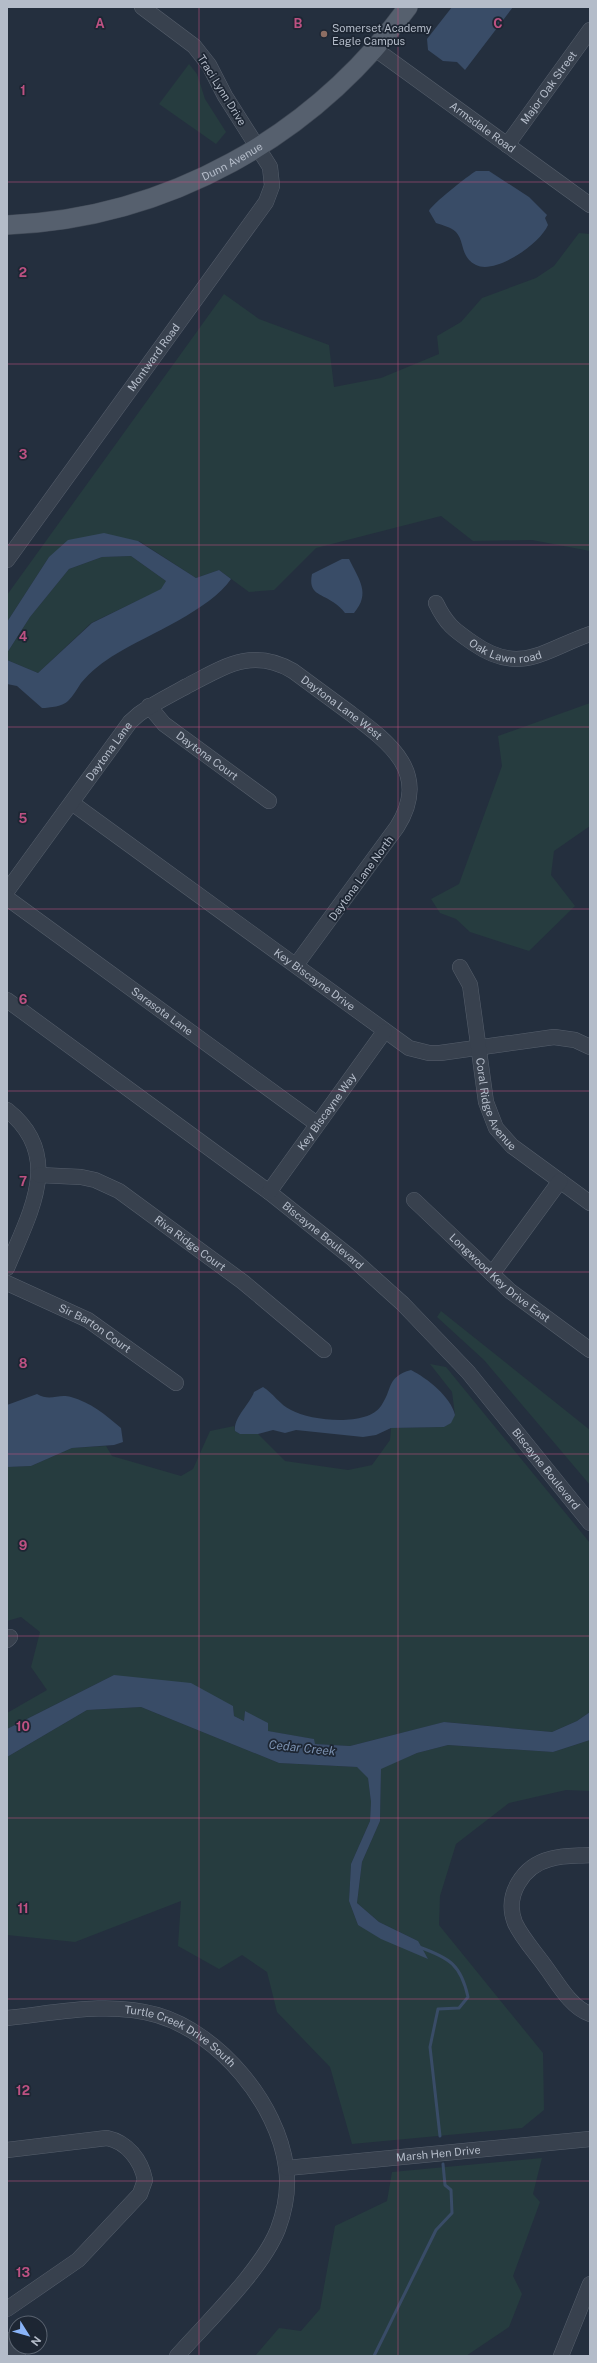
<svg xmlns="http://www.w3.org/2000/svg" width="597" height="2363" font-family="'Public Sans',sans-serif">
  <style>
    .green { fill: #263c3f }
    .water { fill: #394c67 }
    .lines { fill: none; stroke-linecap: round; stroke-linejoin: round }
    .stream { stroke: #394c67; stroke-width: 3 }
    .minor-casing { stroke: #565f6c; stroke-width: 16 }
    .major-casing { stroke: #414a57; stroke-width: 20 }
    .minor { stroke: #38414e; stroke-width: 15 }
    .major { stroke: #56606e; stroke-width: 19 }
    .grid { fill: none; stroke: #bd5182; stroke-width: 1; stroke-opacity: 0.55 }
    .education-dot { fill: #8d6e63; stroke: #1d2633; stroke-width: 1.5 }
    .labels { text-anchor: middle; stroke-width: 3.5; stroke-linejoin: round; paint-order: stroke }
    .poi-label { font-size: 11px; fill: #b4bcc9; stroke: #1d2633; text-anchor: start }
    .street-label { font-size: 11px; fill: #b4bcc9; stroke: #1d2633 }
    .water-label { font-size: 12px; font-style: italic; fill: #7c92b1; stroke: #1d2633 }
    .grid-label { font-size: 13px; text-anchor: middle; font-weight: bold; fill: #bd5182; stroke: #1d2633; stroke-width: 3.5; stroke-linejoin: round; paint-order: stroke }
  </style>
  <rect width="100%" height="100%" fill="#242f3e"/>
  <g class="green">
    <polygon points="189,64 197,74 205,99 226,132 216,144 159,104"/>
    <polygon points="579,233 590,234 590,551 532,540 473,541 441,516 316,548 274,590 249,592 219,570 196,578 139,541 49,557 7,622 7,595 224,294 259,319 329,345 334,387 381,378 439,354 437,336 461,322 482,298 536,278 554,266"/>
    <polygon points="131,556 166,581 162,589 91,623 38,673 7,660 7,653 30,617 69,569 102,557"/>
    <polygon points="590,703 590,826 554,851 551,875 575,906 529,951 470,932 456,919 440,913 431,899 459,884 502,766 498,736"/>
    <polygon points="441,1311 590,1430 590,1485 484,1360 437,1317"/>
    <polygon points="430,1364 446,1367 590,1543 590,1712 577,1721 552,1732 445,1722 350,1746 315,1744 313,1739 267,1731 245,1711 244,1721 234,1716 233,1706 114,1675 7,1729 7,1713 47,1690 31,1667 40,1632 21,1617 7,1621 7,1467 31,1466 72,1448 106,1446 112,1456 181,1476 193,1469 210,1431 234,1426 235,1431 240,1434 258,1434 285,1461 348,1470 372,1465 390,1440 391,1428 444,1427 455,1415 452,1392"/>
    <polygon points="141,1707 279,1763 357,1767 368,1777 371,1802 370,1821 351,1864 349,1901 358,1925 418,1941 379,1922 357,1903 362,1862 380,1821 381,1768 417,1753 448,1745 553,1752 590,1740 590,1791 566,1790 509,1803 456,1844 440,1896 439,1925 543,2053 544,2110 522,2128 352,2144 330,2067 277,2012 267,1972 242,1955 219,1969 178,1946 181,1901 75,1942 7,1935 7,1757 87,1710"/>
    <polygon points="542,2158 533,2194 540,2202 513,2276 522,2294 509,2327 466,2356 255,2356 279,2328 301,2331 320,2309 335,2226 387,2201 392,2172"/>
  </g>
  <g class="water">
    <polygon points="452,7 513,7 465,70 457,62 443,61 428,50 427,39"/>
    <path d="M 476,171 L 489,171 L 529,197 L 547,215 L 545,218 L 548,225 C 540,244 495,275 476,265 C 460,257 465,242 456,232 C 451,227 442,225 436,223 L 429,211 C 431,205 469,175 476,171 Z"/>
    <path d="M 104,533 L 138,541 L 196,578 L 219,570 L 231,579 C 210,610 149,634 116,654 C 104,661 90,672 81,683 C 77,689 73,696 68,701 C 63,706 50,708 42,708 L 17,686 L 7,684 L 7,660 L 38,673 L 92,623 L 161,589 L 166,581 L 131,556 L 102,557 L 69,569 L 30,617 L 7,653 L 7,622 L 49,557 L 68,540 Z"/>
    <path d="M 342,559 L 349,559 C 359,580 371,593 354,613 L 345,613 C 342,609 338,605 333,602 C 320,593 308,594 312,574 Z"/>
    <path d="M 411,1370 C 427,1378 451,1397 455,1415 L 451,1423 L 444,1427 L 391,1428 L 376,1435 L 363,1437 L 296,1430 L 285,1433 L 273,1430 L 258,1434 L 240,1434 L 235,1431 C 233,1418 250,1404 254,1392 L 263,1387 C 273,1393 280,1405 291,1410 C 311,1421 367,1427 381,1406 C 393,1389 386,1377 411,1370 Z"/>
    <path d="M 37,1394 C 51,1402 58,1393 71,1397 C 90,1402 106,1415 121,1428 L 123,1442 L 114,1445 L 72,1448 L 31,1466 L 7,1467 L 7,1405 Z"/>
    <polygon points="114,1675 191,1683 233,1706 234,1716 244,1721 245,1711 268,1723 268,1731 314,1739 315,1744 350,1746 444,1722 552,1732 577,1721 590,1712 590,1740 553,1752 448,1745 417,1753 381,1769 380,1821 362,1862 357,1903 379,1922 418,1941 428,1959 381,1939 358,1925 349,1901 351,1864 370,1821 371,1802 368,1778 357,1767 279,1763 141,1707 87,1710 7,1757 7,1729"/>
  </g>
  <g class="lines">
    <g class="stream">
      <path d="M 419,1947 C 450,1958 461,1965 468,1997 L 459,2008 L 438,2009 L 430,2047 L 440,2136"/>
      <polyline points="374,2356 436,2230 452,2213 451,2190 445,2185 443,2164"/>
    </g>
    <defs>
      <g id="minor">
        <path id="s1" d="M 375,49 L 590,205"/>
        <path id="s2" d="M 507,145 L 590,30"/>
        <path id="s3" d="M 7,560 L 266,202 L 272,186 L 270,167 L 225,96 L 209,65 L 194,46 L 142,7"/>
        <path id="s4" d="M 436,603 C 446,624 454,630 473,643 C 520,676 544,650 590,634"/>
        <path id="s5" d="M 149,706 L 164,724 L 269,801"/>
        <path id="s6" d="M 72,803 L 409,1048 L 429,1053 L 440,1053 L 554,1037 L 575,1040 L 590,1047"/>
        <path id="s7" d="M 7,891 L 130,722 L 139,714 C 154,703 171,695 187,686 C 224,667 252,647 293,671 C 312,685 331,699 350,713 C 390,743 431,773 397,827 L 296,965"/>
        <path id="s8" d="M 7,898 L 317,1124"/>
        <path id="s9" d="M 460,967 L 470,985 L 486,1102 L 496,1128 L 512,1146 L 590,1203"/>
        <path id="s10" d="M 7,1000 L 269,1192 L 353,1259 L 403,1304 L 468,1372 L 590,1523"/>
        <path d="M 7,1110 C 65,1156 29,1214 7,1268"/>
        <path id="s11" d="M 39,1175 L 81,1177 L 95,1180 L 119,1191 L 243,1282 L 324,1350"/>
        <path id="s12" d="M 269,1192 L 384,1032"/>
        <path id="s13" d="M 414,1200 L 510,1291 L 590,1350"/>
        <polyline points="492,1274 560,1181"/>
        <path id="s14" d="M 7,1283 L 88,1320 L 176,1383"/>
        <polyline points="7,1640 10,1637"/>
        <path d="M 590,1855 C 577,1856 563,1855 550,1859 C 523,1866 504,1895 515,1923 C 522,1938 535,1952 545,1966 C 557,1982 570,2007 590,2014"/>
        <path id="s15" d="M 7,2018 C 56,2013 109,2001 157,2015 C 219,2033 278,2104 286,2167 C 289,2187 285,2210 278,2229 C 262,2270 207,2322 177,2356"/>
        <path d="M 7,2150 L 107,2138 C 127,2142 141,2160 145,2180 L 140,2194 L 78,2260 L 7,2309"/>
        <path id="s16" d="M 287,2168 L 590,2139"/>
        <polyline points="7,2340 18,2356"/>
        <polyline points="561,2356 590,2284"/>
      </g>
      <g id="major">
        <path id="s17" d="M 7,225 C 168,218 313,137 408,7"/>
      </g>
    </defs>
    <use href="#minor" class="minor-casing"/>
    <use href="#major" class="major-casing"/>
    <use href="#minor" class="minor"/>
    <use href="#major" class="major"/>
  </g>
  <path class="grid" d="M 199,7 L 199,2356M 398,7 L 398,2356M 7,182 L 590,182M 7,364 L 590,364M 7,545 L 590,545M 7,727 L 590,727M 7,909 L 590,909M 7,1091 L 590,1091M 7,1272 L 590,1272M 7,1454 L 590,1454M 7,1636 L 590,1636M 7,1818 L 590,1818M 7,1999 L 590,1999M 7,2181 L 590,2181"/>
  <circle class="education-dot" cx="324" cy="34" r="4"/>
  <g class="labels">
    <g class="poi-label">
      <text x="332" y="32">Somerset Academy<tspan x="332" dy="13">Eagle Campus</tspan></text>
    </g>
    <g class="street-label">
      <text dy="4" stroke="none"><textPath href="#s2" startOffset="71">Major Oak Street</textPath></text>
      <text transform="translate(222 90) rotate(58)" y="4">Traci Lynn Drive</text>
      <text dy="4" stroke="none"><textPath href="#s1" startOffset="133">Armsdale Road</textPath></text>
      <text dy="4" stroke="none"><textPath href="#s17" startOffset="236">Dunn Avenue</textPath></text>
      <text dy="4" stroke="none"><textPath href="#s3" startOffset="250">Montward Road</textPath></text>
      <text dy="4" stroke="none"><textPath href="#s4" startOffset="90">Oak Lawn road</textPath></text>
      <text dy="4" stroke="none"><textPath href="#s7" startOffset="451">Daytona Lane West</textPath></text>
      <text dy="4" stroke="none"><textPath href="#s7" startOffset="173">Daytona Lane</textPath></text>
      <text dy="4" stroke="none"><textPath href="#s5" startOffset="77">Daytona Court</textPath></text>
      <text transform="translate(361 878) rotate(-54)" y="4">Daytona Lane North</text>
      <text dy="4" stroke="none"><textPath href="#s6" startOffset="300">Key Biscayne Drive</textPath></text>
      <text dy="4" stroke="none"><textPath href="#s8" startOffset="192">Sarasota Lane</textPath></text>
      <text dy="4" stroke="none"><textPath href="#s9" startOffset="144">Coral Ridge Avenue</textPath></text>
      <text dy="4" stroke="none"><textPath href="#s12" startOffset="99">Key Biscayne Way</textPath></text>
      <text dy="4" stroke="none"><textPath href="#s10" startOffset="394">Biscayne Boulevard</textPath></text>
      <text dy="4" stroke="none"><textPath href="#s11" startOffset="171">Riva Ridge Court</textPath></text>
      <text dy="4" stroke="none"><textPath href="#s13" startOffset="116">Longwood Key Drive East</textPath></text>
      <text dy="4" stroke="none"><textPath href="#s14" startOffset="99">Sir Barton Court</textPath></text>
      <text dy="4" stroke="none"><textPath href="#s10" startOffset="718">Biscayne Boulevard</textPath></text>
      <text dy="4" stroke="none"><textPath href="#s15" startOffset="181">Turtle Creek Drive South</textPath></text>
      <text dy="4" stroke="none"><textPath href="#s16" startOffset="152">Marsh Hen Drive</textPath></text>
    </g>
    <g class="water-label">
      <text transform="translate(302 1748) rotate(6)" y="4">Cedar Creek</text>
    </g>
  </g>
  <g class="grid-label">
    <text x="100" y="28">A</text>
    <text x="298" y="28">B</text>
    <text x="498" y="28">C</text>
    <text x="23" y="95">1</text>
    <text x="23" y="277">2</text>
    <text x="23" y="459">3</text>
    <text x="23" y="641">4</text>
    <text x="23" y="823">5</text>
    <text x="23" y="1004">6</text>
    <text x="23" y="1186">7</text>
    <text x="23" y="1368">8</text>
    <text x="23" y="1550">9</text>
    <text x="23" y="1731">10</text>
    <text x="23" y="1913">11</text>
    <text x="23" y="2095">12</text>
    <text x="23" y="2277">13</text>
  </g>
  <rect width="597" height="2363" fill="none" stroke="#b4bcc9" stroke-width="16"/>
  <g transform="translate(28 2335) rotate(127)"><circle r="19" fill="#1d2633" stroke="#59626f"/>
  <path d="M0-3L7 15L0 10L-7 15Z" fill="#8ab4f8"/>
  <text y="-6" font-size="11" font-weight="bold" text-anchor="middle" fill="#b4bcc9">N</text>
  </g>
</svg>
